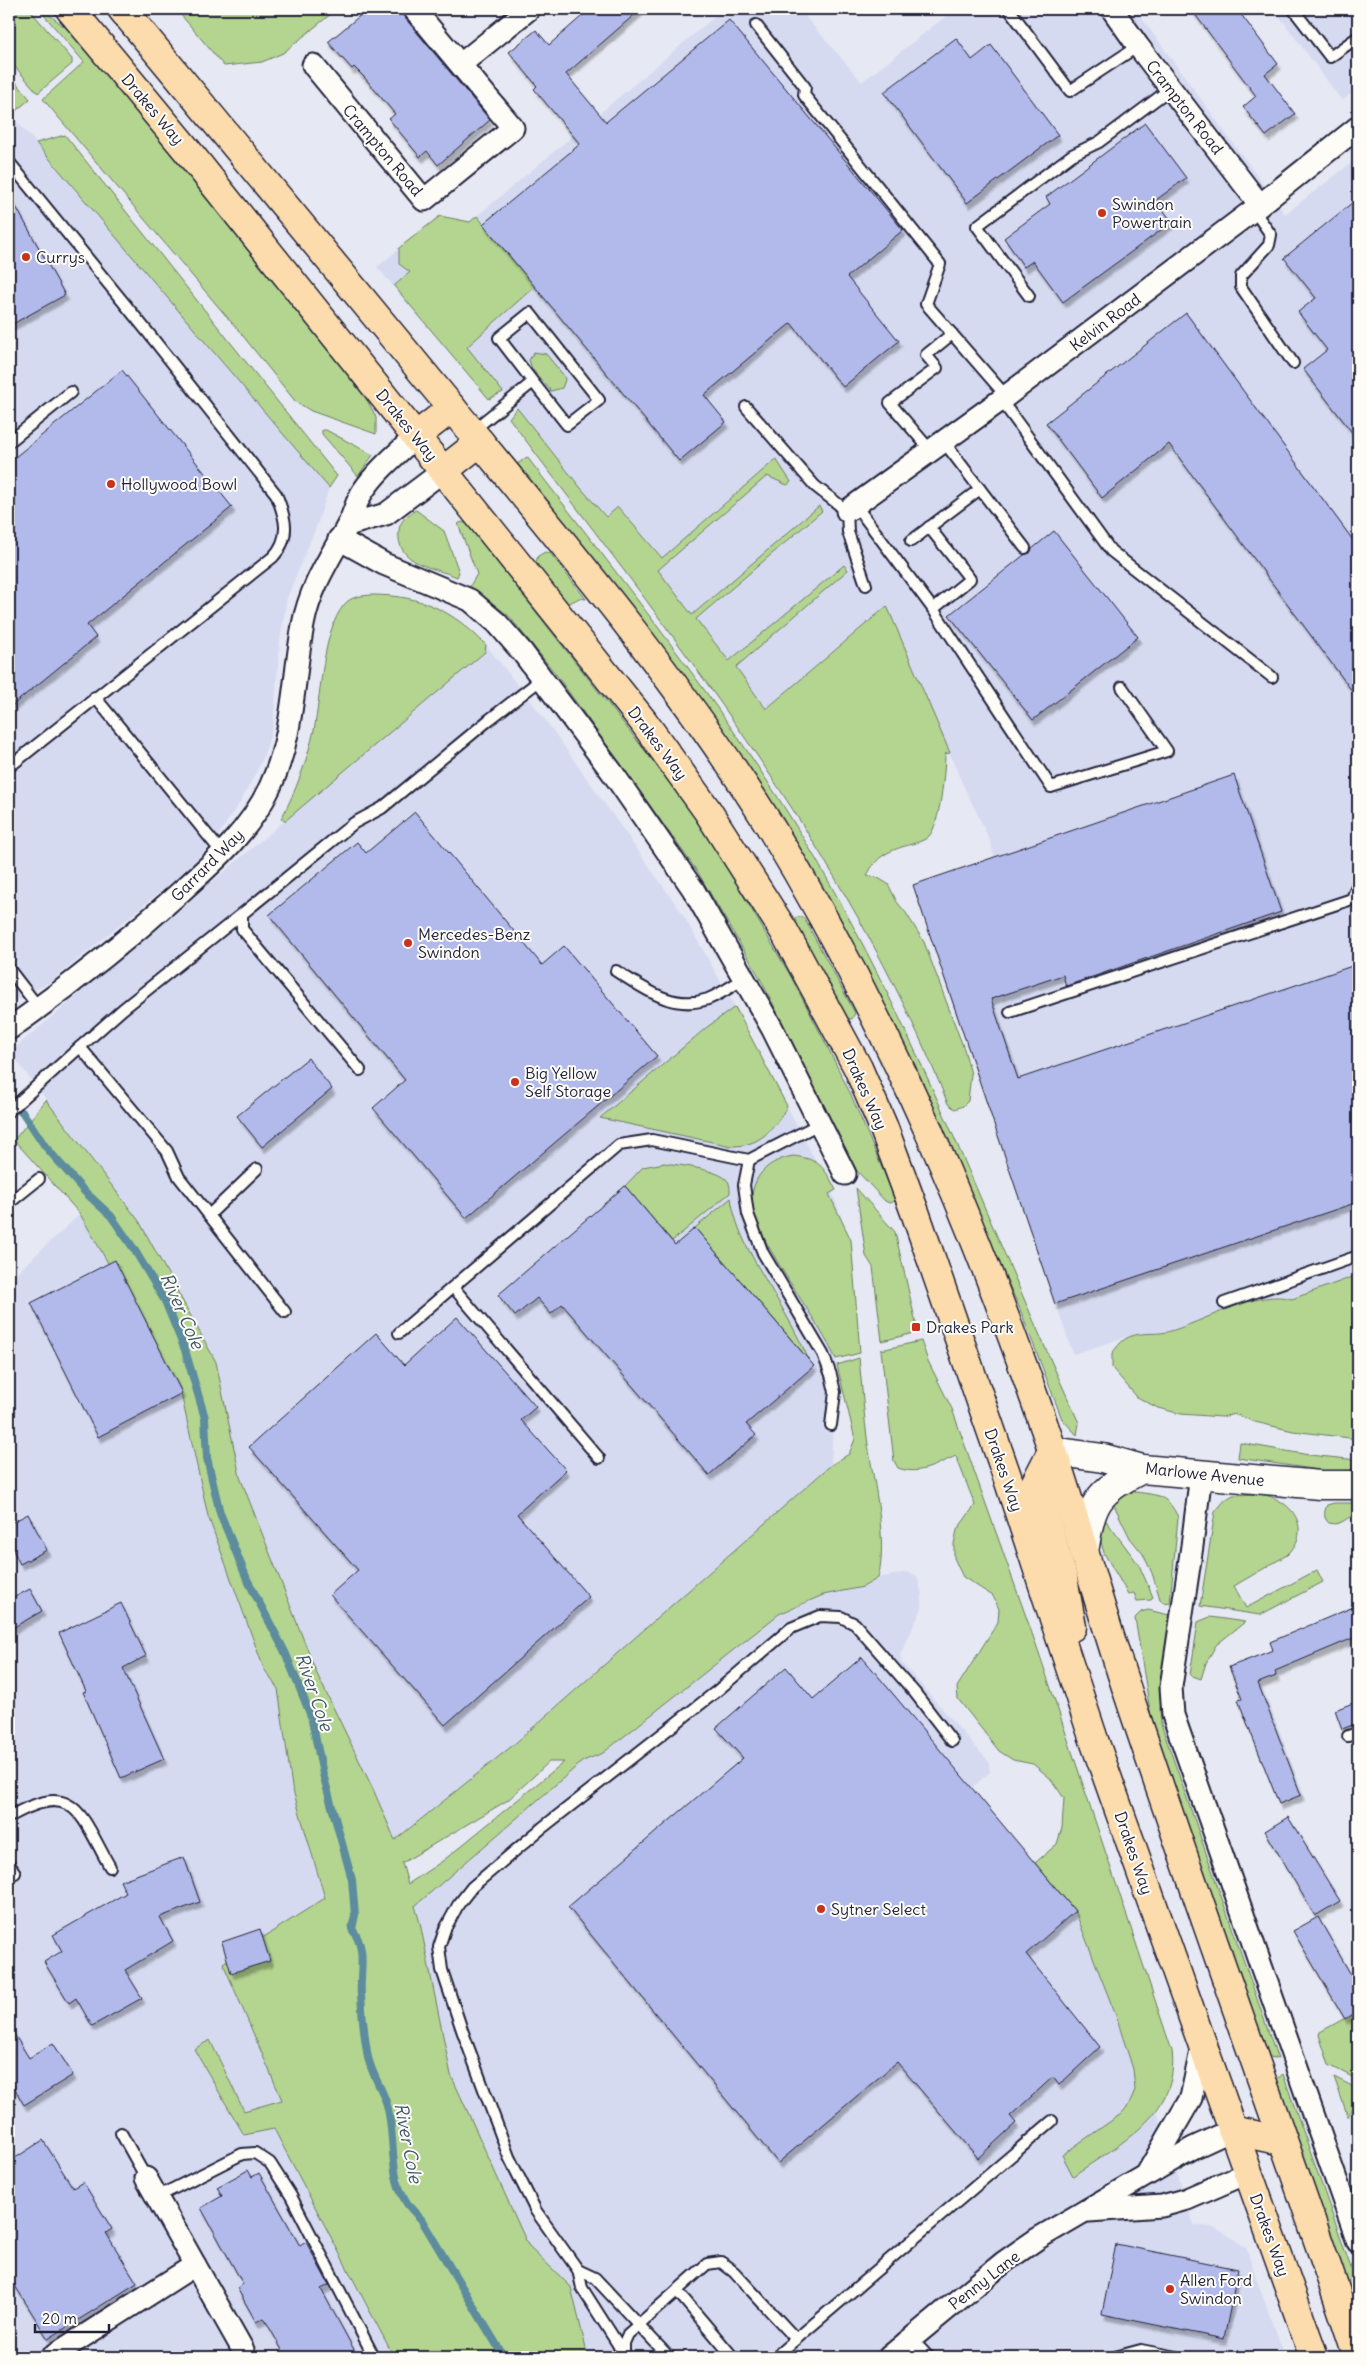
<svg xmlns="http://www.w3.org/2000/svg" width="1367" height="2366" font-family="Delius,sans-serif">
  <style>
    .built { fill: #d6daf1 }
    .green { fill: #b3d58f; stroke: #6a7c65; fill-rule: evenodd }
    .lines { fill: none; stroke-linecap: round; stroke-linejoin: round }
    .stream { stroke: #5c8c9d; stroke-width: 8 }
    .building { fill: #b2baeb; stroke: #22223b; filter: url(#shadow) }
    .lane-casing { stroke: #22223b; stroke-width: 14 }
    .street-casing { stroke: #22223b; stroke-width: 25 }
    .secondary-casing { stroke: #22223b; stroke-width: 31 }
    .primary-casing { stroke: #22223b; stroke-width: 31 }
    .lane { stroke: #fdfcf7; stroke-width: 10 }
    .street { stroke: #fdfcf7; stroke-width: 21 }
    .secondary { stroke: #fdfcf7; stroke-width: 28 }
    .primary { stroke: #fcdcac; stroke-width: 28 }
    .poi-dot { fill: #c8321e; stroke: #fdfcf7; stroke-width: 2 }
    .labels { text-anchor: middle; stroke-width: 4; stroke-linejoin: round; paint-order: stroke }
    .street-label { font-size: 16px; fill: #22223b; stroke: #fdfcf7 }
    .poi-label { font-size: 16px; fill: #22223b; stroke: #fdfcf7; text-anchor: start }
    .water-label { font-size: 18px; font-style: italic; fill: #3f576c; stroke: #fdfcf7 }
  </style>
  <defs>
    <filter id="shadow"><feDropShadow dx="3" dy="5.5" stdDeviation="1" flood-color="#0004"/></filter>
  </defs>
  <rect width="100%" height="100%" fill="#e6e8f3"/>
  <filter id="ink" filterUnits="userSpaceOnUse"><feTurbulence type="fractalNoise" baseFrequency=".02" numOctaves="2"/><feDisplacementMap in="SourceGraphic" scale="10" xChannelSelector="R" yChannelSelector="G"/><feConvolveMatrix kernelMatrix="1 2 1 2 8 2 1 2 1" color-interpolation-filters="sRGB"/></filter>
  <g filter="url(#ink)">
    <g class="built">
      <polygon points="724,9 799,9 862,82 955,9 1135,9 1285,214 1358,158 1358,1275 1292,1299 1281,1295 1256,1299 1193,1324 1164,1332 1136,1334 1073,1354 913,885 994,857 991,843 959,776 887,606 766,709 736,667 729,661 657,570 665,563 619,507 607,517 580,487 504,393 489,399 377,267 440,216 470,222"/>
      <polygon points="1274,9 1358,9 1358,88 1342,101"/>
      <polygon points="9,113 60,169 329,488 317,525 287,598 280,640 273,726 262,761 241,801 217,837 190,867 52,981 9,1004"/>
      <polygon points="486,645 544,718 682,913 735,1007 833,1194 842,1220 831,1465 512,1746 394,1840 371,1785 317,1674 240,1477 216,1362 139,1221 10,1052 485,652"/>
      <polygon points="80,1214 180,1389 208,1516 264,1669 278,1689 292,1787 325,1899 223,1963 283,2100 244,2111 210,2040 194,2049 243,2135 274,2129 394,2357 9,2357 9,1280"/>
      <polygon points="907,1572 917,1576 922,1594 922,1608 900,1655 902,1663 989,1762 990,1772 972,1788 1075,1911 1116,2016 1133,2069 1135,2090 1128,2106 1121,2114 1062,2155 1073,2176 1157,2111 1194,2225 1210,2227 1225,2233 1246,2248 1284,2357 588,2357 571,2287 528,2245 451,2075 420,1923 415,1906 583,1761 603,1753 779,1614 823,1595 863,1587 878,1578"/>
    </g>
    <g class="green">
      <polygon points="9,9 29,9 72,59 72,64 38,93 9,60"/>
      <polygon points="176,9 337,9 283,53 262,62 224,66"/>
      <polygon points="46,12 77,37 366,398 376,417 376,434 311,411 295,401 243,336 43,99 84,62 44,15"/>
      <polygon points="9,74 30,99 11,115 9,113"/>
      <polygon points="65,135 337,476 329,488 36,143"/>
      <polygon points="440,216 470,222 477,216 535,286 467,347 503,392 489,399 394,286 410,272 399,264 399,248"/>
      <polygon points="534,352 546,354 564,376 565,380 562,388 551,391 532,369 529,360"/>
      <path d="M 517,408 L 580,487 L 606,517 L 618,507 L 662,558 L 776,459 L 791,482 L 787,485 L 767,476 L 658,570 L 692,615 L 819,506 L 822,511 L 696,619 L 729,661 L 844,565 L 848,570 L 736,667 L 766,709 L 887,606 L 950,753 L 945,754 C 945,770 940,825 929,836 C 924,841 918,842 912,844 C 891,850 876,855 867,876 L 878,878 L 888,884 L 897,902 L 906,913 L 924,942 L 964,1049 L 971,1074 L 968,1101 L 963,1106 L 955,1109 L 948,1104 C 846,849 672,636 509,418 Z"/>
      <polygon points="322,430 326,430 373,455 358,476 322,434"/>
      <path d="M 527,457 C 633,595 744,731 829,882 C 927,1056 996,1242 1079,1423 L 1077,1435 L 1062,1419 L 1020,1309 L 901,1045 L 516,465 Z"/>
      <path d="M 416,510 L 444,531 L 459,572 L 457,577 C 434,567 395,565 399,530 C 400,521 408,514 416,510 Z"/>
      <polygon points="462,522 467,524 679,794 715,847 790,975 823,1038 851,1095 896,1201 889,1203 885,1201 857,1171 759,976 697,871 555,673 509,616 470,586 477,574 458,524"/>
      <polygon points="545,552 550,553 586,599 579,598 568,604 535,564 538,556"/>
      <path d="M 371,595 C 421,595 452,610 486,645 L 485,652 L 285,821 L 281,819 C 296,791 307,761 314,730 C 321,697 322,631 344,605 C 351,596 361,596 371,595 Z"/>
      <polygon points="798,917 804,918 855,1013 852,1019 845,1018 792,922 794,918"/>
      <path d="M 735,1007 L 787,1106 C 775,1129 759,1147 731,1146 L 600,1118 L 707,1027 Z"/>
      <path d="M 46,1100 L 139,1221 L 216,1362 L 240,1477 L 317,1674 L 373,1789 L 395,1840 L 512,1746 L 831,1465 L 849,1454 L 855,1439 L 837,1365 L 859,1358 C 862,1387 864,1417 868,1445 C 874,1484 888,1540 878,1578 L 863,1587 L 823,1595 L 779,1614 L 603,1753 L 583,1761 L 415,1906 L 420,1923 L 451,2075 L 528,2245 L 571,2287 L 588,2357 L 394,2357 L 274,2129 L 244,2135 L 194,2049 L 210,2040 L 244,2111 L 282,2100 L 223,1963 L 325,1898 L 292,1787 L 278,1689 L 264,1669 L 208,1516 L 180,1389 L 80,1214 L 14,1140 ZM 549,1762 L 564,1762 L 444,1860 L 408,1884 L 402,1863 L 508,1800 Z"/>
      <path d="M 793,1156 C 820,1159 824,1167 836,1190 L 829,1194 L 851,1240 L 860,1353 L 836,1359 C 818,1322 793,1290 773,1254 C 766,1242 757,1227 753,1213 C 747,1183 763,1161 793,1156 Z"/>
      <path d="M 664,1163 C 679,1165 715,1169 726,1179 C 730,1182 730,1188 730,1193 L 672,1241 L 625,1186 L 643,1167 Z"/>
      <polygon points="856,1188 895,1232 918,1332 882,1341 873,1267 866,1256"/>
      <path d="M 731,1198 C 736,1232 754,1260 771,1289 C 785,1312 798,1336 809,1360 L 695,1228 Z"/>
      <path d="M 1358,1275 L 1358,1439 L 1293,1431 L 1255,1422 L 1235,1414 L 1222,1417 L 1181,1414 L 1158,1408 L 1137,1397 L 1112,1368 L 1112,1353 C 1116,1349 1120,1342 1125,1339 C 1138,1331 1153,1335 1167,1332 C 1202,1323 1259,1288 1292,1299 Z"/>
      <path d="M 921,1341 L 928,1361 L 952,1409 L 1039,1653 L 1172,2051 C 1180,2116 1118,2144 1073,2176 L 1062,2155 L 1121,2114 L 1128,2106 L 1135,2090 L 1133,2069 L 1116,2016 L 1075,1911 L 1035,1863 L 1057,1844 L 1062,1828 L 1064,1798 L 1050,1778 L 1033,1764 L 1013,1760 L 999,1751 L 958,1699 L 957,1687 L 998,1622 L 999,1609 L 993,1596 L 963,1577 L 954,1558 L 954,1544 L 957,1530 L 975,1505 L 956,1456 C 937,1464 920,1476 898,1468 L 894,1461 L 881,1350 Z"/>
      <polygon points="1240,1443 1309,1455 1358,1460 1358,1470 1326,1471 1238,1458"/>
      <path d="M 1135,1492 C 1159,1495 1167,1495 1178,1517 L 1170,1603 L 1162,1602 L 1160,1599 L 1152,1573 L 1143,1554 L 1130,1538 L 1113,1503 L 1125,1493 Z"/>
      <path d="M 1260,1494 C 1292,1499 1314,1529 1287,1555 L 1234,1586 L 1246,1608 L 1317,1570 L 1323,1582 L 1260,1615 L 1200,1606 L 1215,1512 L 1225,1500 L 1233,1495 Z"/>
      <path d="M 1334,1503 L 1358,1503 L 1358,1515 C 1346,1515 1343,1527 1329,1523 C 1323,1518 1324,1512 1327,1505 Z"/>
      <polygon points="1104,1518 1139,1565 1153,1597 1151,1600 1137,1601 1134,1593 1128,1594 1104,1553 1100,1538"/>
      <polygon points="1148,1610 1169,1615 1160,1709 1161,1724 1278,2059 1267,2056 1151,1717 1135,1618 1141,1612"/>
      <polygon points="1210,1617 1245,1622 1216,1645 1206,1663 1201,1679 1190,1675 1198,1622"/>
      <polygon points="1358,2011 1358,2080 1329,2065 1319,2035 1320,2032"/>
      <polygon points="1283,2074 1358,2288 1358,2315 1275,2084 1277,2079"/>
      <polygon points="1334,2077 1358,2089 1358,2094 1348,2117"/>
    </g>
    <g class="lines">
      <path class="stream" d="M 9,1102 L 23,1113 L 45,1146 L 84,1191 L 111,1216 L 134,1249 L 165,1301 L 185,1350 L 205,1418 L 207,1458 L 220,1513 L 247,1579 L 285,1652 L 311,1716 L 323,1774 L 352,1880 L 355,1915 L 352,1929 C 368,1950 359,1971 361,1995 C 362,2014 364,2033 367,2052 C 369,2071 382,2087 387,2105 C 396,2137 388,2173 406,2202 C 410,2208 416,2214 421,2219 L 504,2357"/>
    </g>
    <g class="building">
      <polygon points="368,9 401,9 404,17 490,120 438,165 427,151 420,157 389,119 395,114 364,77 354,67 352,69 328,42"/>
      <polygon points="590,9 641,9 566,74 606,122 729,20 903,230 847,277 899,341 843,387 791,323 704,395 726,422 679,461 483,224 580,144 534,89 537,86 509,52 536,30 549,45"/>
      <polygon points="1191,9 1237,9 1278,64 1265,74 1295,114 1266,136 1243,107 1256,96"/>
      <polygon points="956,38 972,60 991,45 1058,135 967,203 884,92"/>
      <polygon points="1145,123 1186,178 1156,200 1172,222 1063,302 1033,261 1024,267 1004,238 1050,204 1046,197"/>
      <polygon points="9,194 65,295 9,326"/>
      <polygon points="1358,198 1358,440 1303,369 1327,350 1298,312 1316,298 1284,258"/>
      <polygon points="1186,313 1358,547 1358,699 1169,444 1102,498 1046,423"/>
      <polygon points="122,370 232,507 87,625 96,637 9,708 9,462"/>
      <polygon points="1054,531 1138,637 1033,720 949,615 1024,555 1030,553 1032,549"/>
      <polygon points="1234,775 1281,912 1066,986 1063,975 991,999 1018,1079 1358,964 1358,1202 1055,1304 913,885"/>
      <polygon points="415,812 542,965 564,946 657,1056 466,1218 373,1108 405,1080 269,915 357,842 366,853"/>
      <polygon points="308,1058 332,1089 262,1147 237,1116"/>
      <polygon points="625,1186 675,1245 695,1228 814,1366 746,1424 756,1435 709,1475 562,1304 551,1314 537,1298 515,1316 498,1295"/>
      <polygon points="115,1260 182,1393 98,1437 31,1303"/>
      <polygon points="457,1317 536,1407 521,1420 566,1470 517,1514 589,1597 445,1725 330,1595 358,1570 249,1447 376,1333 404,1365"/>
      <polygon points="28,1514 47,1550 20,1564 9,1542 9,1524"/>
      <polygon points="30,1589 42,1611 9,1630 9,1600"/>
      <polygon points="121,1603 146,1656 123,1668 164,1759 121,1778 83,1692 86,1691 59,1633"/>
      <polygon points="1358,1605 1358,1636 1275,1671 1276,1676 1258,1683 1301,1795 1279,1804 1238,1700 1242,1699 1229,1667 1273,1650 1270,1642"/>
      <polygon points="862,1657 1075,1911 1026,1954 1100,2047 1059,2085 1053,2077 1010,2116 1016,2123 978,2158 897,2062 778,2163 568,1907 743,1758 716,1728 786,1667 813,1699"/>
      <polygon points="1358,1701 1358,1723 1342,1729 1335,1710"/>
      <polygon points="1288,1817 1340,1901 1315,1916 1265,1831"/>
      <polygon points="184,1857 200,1902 160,1917 173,1941 125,1970 142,1998 92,2026 76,1998 69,2003 44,1962 62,1951 53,1935 126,1893 120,1881"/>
      <polygon points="1318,1917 1358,1987 1358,2010 1345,2019 1293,1931"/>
      <polygon points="260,1929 270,1961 231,1973 222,1942"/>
      <polygon points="9,2026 29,2058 53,2043 73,2075 24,2105 9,2079"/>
      <polygon points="43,2140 73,2188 83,2182 112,2229 106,2233 137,2283 48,2339 9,2276 9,2162"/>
      <polygon points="248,2170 252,2177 259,2173 300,2246 306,2242 329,2285 321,2289 358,2357 286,2357 264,2318 256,2322 237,2288 243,2284 201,2208 222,2196 217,2187"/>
      <polygon points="1116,2244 1238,2269 1224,2339 1102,2314"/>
    </g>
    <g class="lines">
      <defs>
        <g id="lane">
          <polyline points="1009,9 1070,91 1138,46"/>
          <polyline points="1293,9 1330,57 1358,37"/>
          <polyline points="756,25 805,87 804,95 940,264 926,304 1006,396"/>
          <path d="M 9,162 L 146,330 L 276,494 C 285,516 292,537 273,557 L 9,767"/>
          <polyline points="1253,209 1271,235 1269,245 1241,276 1241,287 1293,363"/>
          <polyline points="1029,296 977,226 1072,155 1099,142 1170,89"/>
          <polyline points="1001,400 1111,551 1272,677"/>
          <polyline points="746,407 815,486 847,511 848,532 866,585"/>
          <polyline points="472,431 533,382 567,425 599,400 530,313 499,338 533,382"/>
          <polyline points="9,442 71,392"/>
          <polyline points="944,442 1025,548"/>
          <polyline points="931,451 890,403 937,368 926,355 952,334"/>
          <polyline points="856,506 933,609 1051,787 1167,751 1122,687"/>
          <polyline points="929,527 970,579 933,609"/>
          <polyline points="911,541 980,489"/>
          <polyline points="95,697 223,854"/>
          <polyline points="242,914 123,1009 80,1047 167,1151 179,1177 285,1312"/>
          <polyline points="9,969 39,1008"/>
          <path d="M 616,971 C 645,989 673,1011 708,999 C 721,994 733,985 745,978"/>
          <polyline points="1010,1012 1352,899 1358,883"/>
          <polyline points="360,1070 242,929 242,914 354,823 382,808 490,719 543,678"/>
          <polyline points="9,1111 80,1047"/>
          <polyline points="749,1160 744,1185 748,1214 763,1253 823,1354 831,1375 835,1392 831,1425"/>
          <polyline points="9,1203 39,1179"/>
          <polyline points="209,1215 257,1169"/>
          <polyline points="453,1287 599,1458"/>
          <polyline points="1224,1303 1358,1256"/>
          <polyline points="399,1333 619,1145 652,1140 749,1160 819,1124"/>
          <polyline points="1348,1736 1358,1733"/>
          <path d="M 9,1817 C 75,1779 80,1814 110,1867"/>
          <polyline points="9,1864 15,1873"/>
          <polyline points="121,2133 146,2178"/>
          <polyline points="157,2197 242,2154 255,2153 270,2163 291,2196 374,2357"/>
          <polyline points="578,2270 595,2278 669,2357"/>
          <polyline points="677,2291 733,2357"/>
          <polyline points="624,2353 624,2343 628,2334 707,2264 721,2262 734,2272 796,2339"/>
          <polyline points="626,2357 582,2288 578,2270 536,2211 509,2157 462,2030 442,1970 439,1947 445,1929 458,1905 472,1887 542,1828 717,1691 791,1628 820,1616 841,1617 855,1624 915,1693 952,1741"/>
          <polyline points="775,2357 1052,2121"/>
          <polyline points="1115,2357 1141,2350 1176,2357"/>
        </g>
        <g id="street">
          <polyline points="1112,9 1138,46 1260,205"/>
          <polyline points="461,64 529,9"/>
          <polyline points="313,65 424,200 513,128 414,9"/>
          <polyline points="847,511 1001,400 1260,205 1358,127"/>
          <polyline points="348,525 386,514 443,471"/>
          <polyline points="339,539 384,564 470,600 497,623 523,653 612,772 693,889 772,1028 845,1174"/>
          <path d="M 9,1029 C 67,988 124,943 177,895 C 213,863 249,832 270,787 C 294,735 293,680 303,625 C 310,587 330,558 348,525 C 354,514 356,501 363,491 C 377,470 398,453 416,436"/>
          <polyline points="1201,1474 1192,1546 1171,1687 1173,1715 1358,2242"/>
          <polyline points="1148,2172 1191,2098 1202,2046"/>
          <polyline points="146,2178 243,2350"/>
          <polyline points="1089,2211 1162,2206 1187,2199 1247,2173"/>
          <polyline points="907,2342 921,2357"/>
          <polyline points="51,2357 195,2265"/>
          <polyline points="889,2357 1004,2262 1037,2239 1193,2148 1232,2130"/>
        </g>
        <g id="secondary">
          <polyline points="1052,1451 1103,1458 1142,1469 1320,1485 1358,1485"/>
          <path d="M 1084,1552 C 1092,1502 1095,1493 1142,1469"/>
        </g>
        <g id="primary">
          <polyline points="70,9 186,149 643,721 707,810 784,931 858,1068 883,1126 916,1215 1009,1482 1095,1743 1314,2357"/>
          <path d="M 122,9 C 240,151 357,293 475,436 C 576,558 684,688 768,823 C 888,1019 978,1231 1052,1449 C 1079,1530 1101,1612 1128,1693 C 1202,1916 1283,2135 1358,2357"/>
          <polyline points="416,436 452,408"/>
          <polyline points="443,471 480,442"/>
          <polyline points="1052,1451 1035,1484 1063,1578 1072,1627"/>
          <polyline points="1232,2130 1282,2141"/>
        </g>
      </defs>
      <use href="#lane" class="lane-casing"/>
      <use href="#street" class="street-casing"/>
      <use href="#secondary" class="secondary-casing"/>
      <use href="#primary" class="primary-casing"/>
      <use href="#lane" class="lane"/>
      <use href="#street" class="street"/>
      <use href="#secondary" class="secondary"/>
      <use href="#primary" class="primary"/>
    </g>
  </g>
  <g class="poi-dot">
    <circle cx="1102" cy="213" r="5"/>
    <circle cx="26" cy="257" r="5"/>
    <circle cx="111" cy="484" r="5"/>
    <circle cx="408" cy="943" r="5"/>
    <circle cx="515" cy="1082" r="5"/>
    <rect x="911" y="1322" width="10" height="10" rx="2.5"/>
    <circle cx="821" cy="1909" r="5"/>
    <circle cx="1170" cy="2289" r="5"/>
  </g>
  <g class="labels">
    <g class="street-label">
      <text transform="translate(1185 107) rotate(52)" y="6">Crampton Road</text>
      <text transform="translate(153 109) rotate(50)" y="6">Drakes Way</text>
      <text transform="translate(383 150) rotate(50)" y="6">Crampton Road</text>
      <text transform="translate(1105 322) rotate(-37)" y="6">Kelvin Road</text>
      <text transform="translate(407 425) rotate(51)" y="6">Drakes Way</text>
      <text transform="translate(658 743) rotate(53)" y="6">Drakes Way</text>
      <text transform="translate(207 865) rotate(-45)" y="6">Garrard Way</text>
      <text transform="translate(865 1089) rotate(66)" y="6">Drakes Way</text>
      <text transform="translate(1004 1470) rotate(71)" y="6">Drakes Way</text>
      <text transform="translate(1205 1474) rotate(6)" y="6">Marlowe Avenue</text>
      <text transform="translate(1134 1853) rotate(71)" y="6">Drakes Way</text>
      <text transform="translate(1270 2235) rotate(70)" y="6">Drakes Way</text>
      <text transform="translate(984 2280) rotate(-38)" y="6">Penny Lane</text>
    </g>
    <g class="poi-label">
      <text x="1112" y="210">Swindon<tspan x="1112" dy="18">Powertrain</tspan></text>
      <text x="36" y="263">Currys</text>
      <text x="121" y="490">Hollywood Bowl</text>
      <text x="418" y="940">Mercedes-Benz<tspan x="418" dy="18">Swindon</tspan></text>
      <text x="525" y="1079">Big Yellow<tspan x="525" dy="18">Self Storage</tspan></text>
      <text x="926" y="1333">Drakes Park</text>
      <text x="831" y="1915">Sytner Select</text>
      <text x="1180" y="2286">Allen Ford<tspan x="1180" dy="18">Swindon</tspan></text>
    </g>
    <g class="water-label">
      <text transform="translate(182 1311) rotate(66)" y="6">River Cole</text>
      <text transform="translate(314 1692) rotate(71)" y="6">River Cole</text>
      <text transform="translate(408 2143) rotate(79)" y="6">River Cole</text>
    </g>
  </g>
  <rect width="1367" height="2366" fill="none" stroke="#fdfcf7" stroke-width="30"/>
  <rect x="15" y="15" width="1337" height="2336" fill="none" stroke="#22223b" stroke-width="2" filter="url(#ink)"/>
  <path d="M35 2324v8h74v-8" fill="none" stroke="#22223b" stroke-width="2.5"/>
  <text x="42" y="2324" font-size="15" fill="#22223b" stroke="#fdfcf7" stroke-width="4" paint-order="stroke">20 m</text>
</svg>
